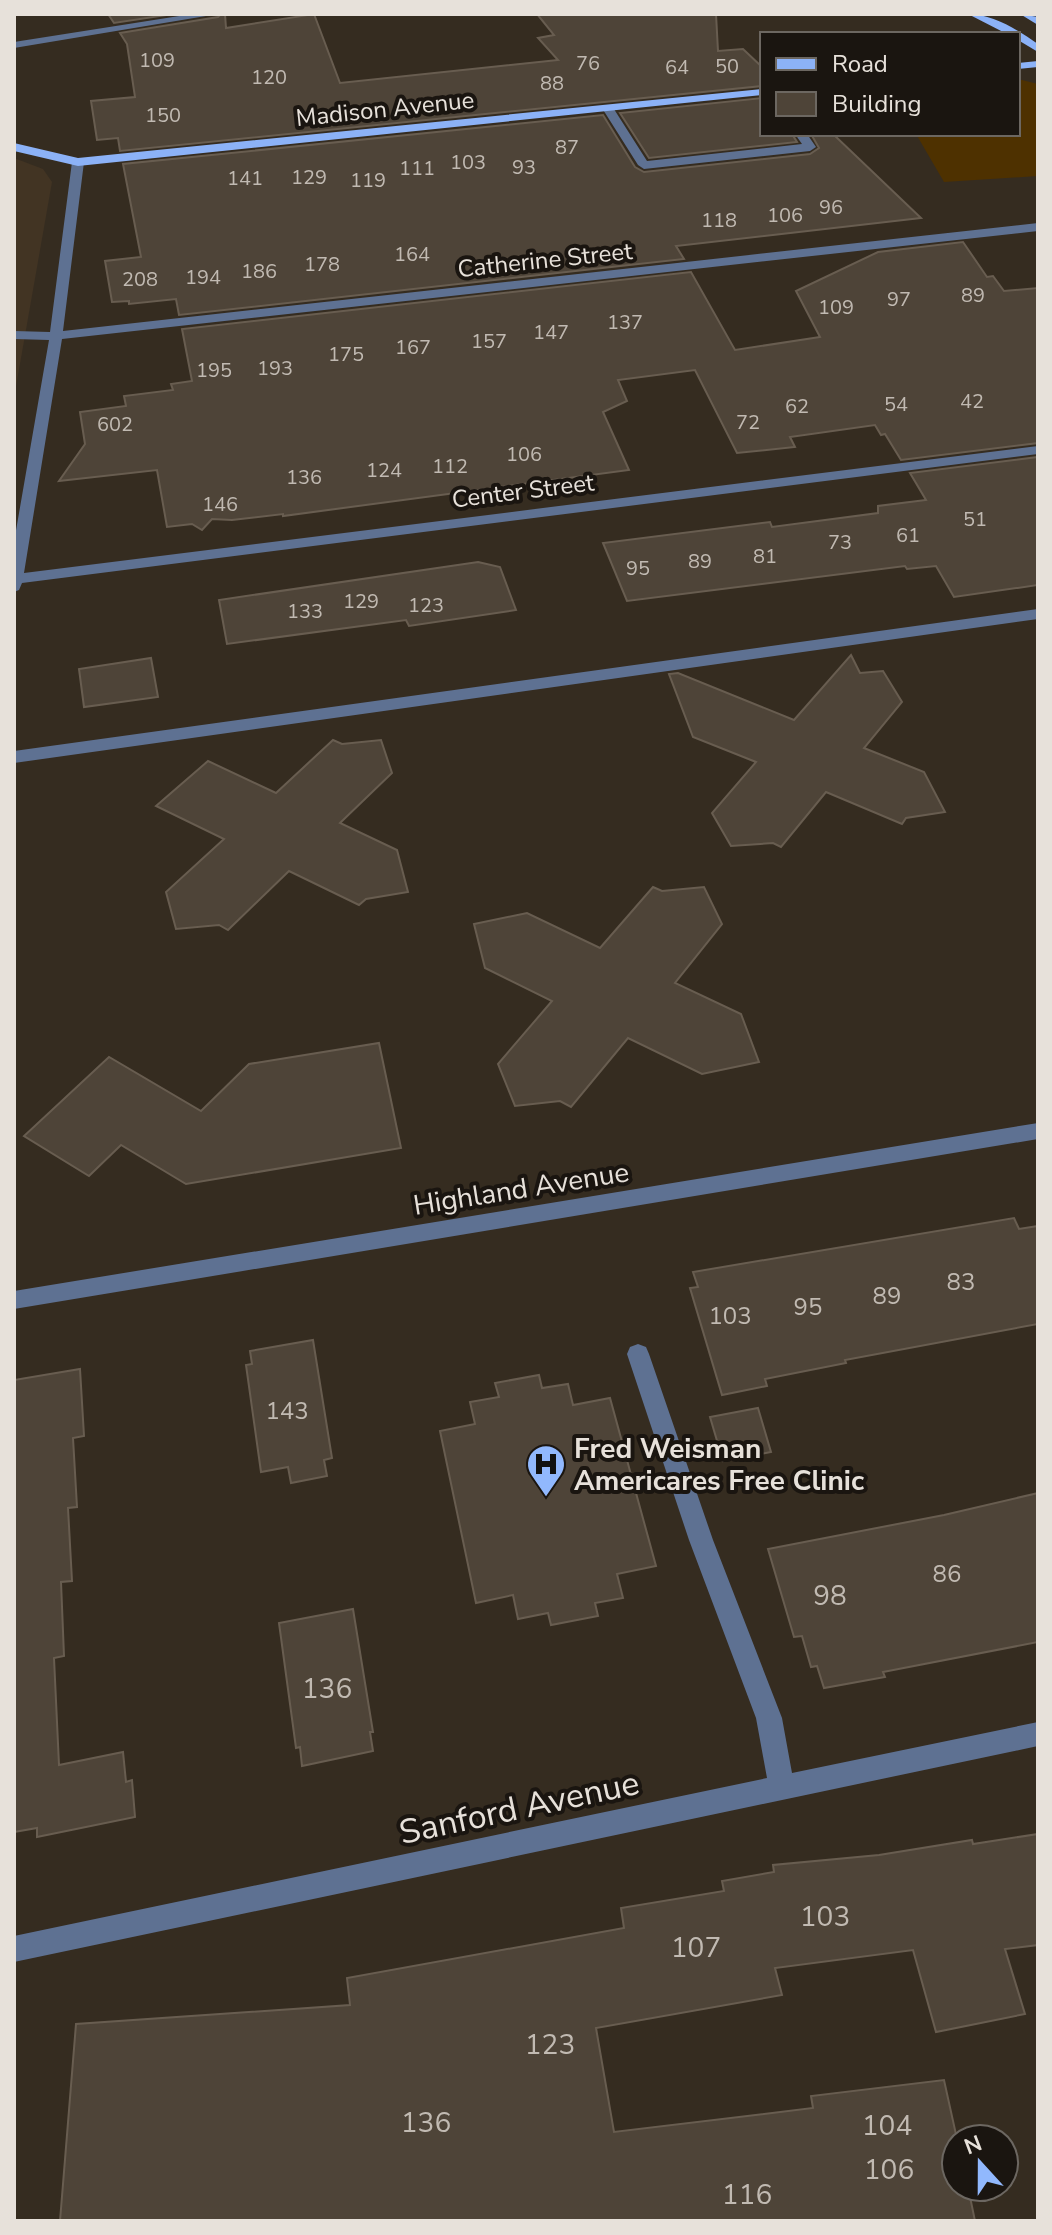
<svg xmlns="http://www.w3.org/2000/svg" width="1052" height="2235" font-family="'Nunito Sans',sans-serif">
  <style>
    .built { fill: #423423 }
    .green { fill: #4e3100 }
    .building { fill: #4e4438; stroke: #685d50; stroke-width: 2 }
    .lines { fill: none; stroke-linecap: round; stroke-linejoin: round }
    .minor { fill: #5e7192; fill-rule: evenodd }
    .major { fill: #8cb2f7; fill-rule: evenodd }
    .labels { text-anchor: middle; stroke-width: 8; stroke-linejoin: round; paint-order: stroke }
    .far-number-label { font-size: 20px; fill: #c1bab2 }
    .far-street-label { font-size: 24px; fill: #e7e1da; stroke: #1a1510 }
    .number-label { font-size: 24px; fill: #c1bab2 }
    .street-label { font-size: 28px; fill: #e7e1da; stroke: #1a1510 }
    .poi-label { font-size: 28px; font-weight: bold; fill: #e7e1da; stroke: #1a1510; text-anchor: start }
    .near-number-label { font-size: 28px; fill: #c1bab2 }
    .near-street-label { font-size: 34px; fill: #e7e1da; stroke: #1a1510 }
  </style>
  <rect width="100%" height="100%" fill="#352c20"/>
  <polygon class="built" points="14,158 43,169 52,182 14,398"/>
  <polygon class="green" points="1018,79 1038,84 1038,176 944,182 916,134 1018,134"/>
  <g class="building">
    <polygon points="108,14 173,14 114,23"/>
    <polygon points="221,14 225,14 226,28 314,14 340,83 558,60 538,38 554,35 537,14 716,14 718,51 743,49 762,67 762,86 120,151 118,138 97,140 91,101 135,97 127,44 120,33 218,17"/>
    <polygon points="762,98 762,134 792,134 797,142 649,158 620,113"/>
    <polygon points="603,115 635,167 644,172 810,154 819,148 811,134 833,134 921,218 676,246 684,259 179,315 176,299 129,304 129,301 112,302 105,261 141,257 123,164"/>
    <polygon points="963,242 987,277 993,276 1004,291 1038,288 1038,443 901,460 885,434 881,435 875,425 790,437 795,447 737,453 695,370 618,380 627,401 603,412 629,470 283,516 283,514 232,520 212,519 202,530 192,524 167,527 157,470 59,481 85,444 80,412 126,406 124,396 173,390 171,384 192,381 182,329 691,272 735,350 820,337 796,291 878,252"/>
    <polygon points="1038,457 1038,585 954,597 936,566 907,569 905,566 627,601 603,543 770,522 772,527 878,513 878,506 926,500 910,473"/>
    <polygon points="478,562 500,567 516,610 409,626 406,620 227,644 219,600"/>
    <polygon points="851,655 860,673 883,671 902,702 864,748 924,772 945,812 906,818 902,824 826,792 781,847 773,843 731,846 712,813 756,762 693,737 669,674 678,673 794,720"/>
    <polygon points="151,658 158,697 84,707 79,669"/>
    <polygon points="333,740 342,744 381,740 392,773 340,823 397,850 408,892 366,899 359,905 289,871 228,930 219,925 176,929 166,892 224,839 156,806 208,761 276,793"/>
    <polygon points="653,887 662,891 704,887 722,924 675,983 741,1014 759,1062 702,1074 628,1038 571,1107 560,1101 515,1106 498,1064 552,1001 485,968 474,924 527,913 600,948"/>
    <polygon points="379,1043 401,1148 186,1184 121,1145 89,1176 24,1136 109,1057 201,1111 249,1064"/>
    <polygon points="1014,1218 1019,1229 1038,1226 1038,1324 845,1360 846,1363 765,1379 767,1386 722,1395 690,1288 698,1287 693,1272"/>
    <polygon points="313,1340 332,1458 324,1460 327,1476 291,1483 288,1467 261,1472 246,1365 252,1364 250,1351"/>
    <polygon points="80,1369 84,1436 73,1438 77,1507 68,1508 72,1581 61,1582 64,1656 54,1658 59,1765 123,1752 126,1782 132,1780 135,1817 37,1837 37,1828 14,1832 14,1380"/>
    <polygon points="539,1375 542,1388 568,1384 573,1405 610,1398 656,1566 617,1574 623,1598 595,1603 598,1616 551,1625 548,1613 518,1619 513,1595 476,1603 440,1431 475,1424 470,1402 499,1397 495,1383"/>
    <polygon points="758,1408 771,1452 723,1461 710,1417"/>
    <polygon points="1038,1493 1038,1642 883,1672 885,1677 824,1688 817,1666 811,1667 802,1636 794,1637 768,1549 944,1515"/>
    <polygon points="353,1609 373,1732 370,1732 373,1751 302,1766 300,1747 296,1748 279,1623"/>
    <polygon points="1038,1834 1038,1945 1005,1949 1025,2014 936,2032 913,1950 775,1968 782,1995 596,2028 614,2132 813,2108 811,2096 944,2080 957,2139 956,2187 968,2187 975,2221 60,2221 76,2024 350,2005 347,1978 624,1928 621,1908 724,1891 722,1881 774,1872 773,1865 879,1855 972,1840 973,1844"/>
  </g>
  <g class="lines">
    <g class="minor">
      <polygon points="192,14 218,14 14,48 14,42"/>
      <polygon points="604,106 612,106 647,161 802,144 795,134 807,134 816,147 810,151 644,169 638,165 602,108"/>
      <polygon points="78,158 84,162 63,331 1038,223 1038,231 62,339 24,573 1038,446 1038,454 22,583 19,590 14,592 14,542 49,340 14,339 14,331 50,332 72,162"/>
      <polygon points="1038,609 1038,619 14,763 14,751"/>
      <polygon points="1038,1123 1038,1139 14,1309 14,1291"/>
      <polygon points="638,1344 646,1347 649,1354 713,1540 782,1718 792,1773 1038,1722 1038,1746 14,1962 14,1936 767,1778 756,1718 689,1540 627,1354 630,1347"/>
    </g>
    <g class="major">
      <path d="M 968,14 C 993,14 1018,30 1038,44 L 1038,52 L 1018,40 L 1018,34 L 1007,34 Z"/>
      <polygon points="1020,14 1038,17 1038,25"/>
      <polygon points="1038,61 1038,67 1018,69 1018,63"/>
      <polygon points="762,89 762,95 78,166 14,151 14,143 78,158"/>
    </g>
  </g>
  <defs>
    <symbol id="hospital-pin" viewBox="-11 -11 22 30"><path d="M0 17L-7.5 6A9.5 9.5 0 1 1 7.5 6Z" fill="#91b8fd" stroke="#1a1510"/><path d="M-5-5h3v3.5h4V-5h3V5h-3V1.5h-4V5h-3Z" fill="#111"/></symbol>
  </defs>
  <g fill-rule="evenodd">
    <use href="#hospital-pin" x="524" y="1442" width="44" height="60"/>
  </g>
  <g class="labels">
    <g class="far-number-label">
      <text x="157" y="67">109</text>
      <text x="588" y="70">76</text>
      <text x="727" y="73">50</text>
      <text x="677" y="74">64</text>
      <text x="269" y="84">120</text>
      <text x="552" y="90">88</text>
      <text x="163" y="122">150</text>
      <text x="567" y="154">87</text>
      <text x="468" y="169">103</text>
      <text x="524" y="174">93</text>
      <text x="417" y="175">111</text>
      <text x="309" y="184">129</text>
      <text x="245" y="185">141</text>
      <text x="368" y="187">119</text>
      <text x="831" y="214">96</text>
      <text x="785" y="222">106</text>
      <text x="719" y="227">118</text>
      <text x="412" y="261">164</text>
      <text x="322" y="271">178</text>
      <text x="259" y="278">186</text>
      <text x="203" y="284">194</text>
      <text x="140" y="286">208</text>
      <text x="973" y="302">89</text>
      <text x="899" y="306">97</text>
      <text x="836" y="314">109</text>
      <text x="625" y="329">137</text>
      <text x="551" y="339">147</text>
      <text x="489" y="348">157</text>
      <text x="413" y="354">167</text>
      <text x="346" y="361">175</text>
      <text x="275" y="375">193</text>
      <text x="214" y="377">195</text>
      <text x="972" y="408">42</text>
      <text x="896" y="411">54</text>
      <text x="797" y="413">62</text>
      <text x="748" y="429">72</text>
      <text x="115" y="431">602</text>
      <text x="524" y="461">106</text>
      <text x="450" y="473">112</text>
      <text x="384" y="477">124</text>
      <text x="304" y="484">136</text>
      <text x="220" y="511">146</text>
      <text x="975" y="526">51</text>
      <text x="908" y="542">61</text>
      <text x="840" y="549">73</text>
      <text x="765" y="563">81</text>
      <text x="700" y="568">89</text>
      <text x="638" y="575">95</text>
      <text x="361" y="608">129</text>
      <text x="426" y="612">123</text>
      <text x="305" y="618">133</text>
    </g>
    <g class="far-street-label">
      <text transform="translate(385 109) rotate(-6)" y="8">Madison Avenue</text>
      <text transform="translate(545 260) rotate(-6)" y="8">Catherine Street</text>
      <text transform="translate(523 491) rotate(-7)" y="8">Center Street</text>
    </g>
    <g class="number-label">
      <text x="961" y="1290">83</text>
      <text x="887" y="1304">89</text>
      <text x="808" y="1315">95</text>
      <text x="730" y="1324">103</text>
      <text x="287" y="1419">143</text>
      <text x="947" y="1582">86</text>
    </g>
    <g class="street-label">
      <text transform="translate(521 1188) rotate(-9)" y="10">Highland Avenue</text>
    </g>
    <g class="poi-label">
      <text x="574" y="1458">Fred Weisman<tspan x="574" dy="32">Americares Free Clinic</tspan></text>
    </g>
    <g class="near-number-label">
      <text x="830" y="1605">98</text>
      <text x="327" y="1698">136</text>
      <text x="825" y="1926">103</text>
      <text x="696" y="1957">107</text>
      <text x="550" y="2054">123</text>
      <text x="426" y="2132">136</text>
      <text x="887" y="2135">104</text>
      <text x="889" y="2179">106</text>
      <text x="747" y="2204">116</text>
    </g>
    <g class="near-street-label">
      <text transform="translate(519 1807) rotate(-12)" y="12">Sanford Avenue</text>
    </g>
  </g>
  <rect width="1052" height="2235" fill="none" stroke="#e7e1da" stroke-width="32"/>
  <rect x="760" y="32" width="260" height="104" fill="#1a1510" stroke="#6c6761" stroke-width="2"/>
  <rect x="776" y="58" width="40" height="12" fill="#8cb2f7" stroke="#6c6761" stroke-width="2"/>
  <text x="832" y="72" font-size="24" fill="#e7e1da">Road</text>
  <rect x="776" y="92" width="40" height="24" fill="#4e4438" stroke="#6c6761" stroke-width="2"/>
  <text x="832" y="112" font-size="24" fill="#e7e1da">Building</text>
  <g transform="translate(980 2163) rotate(339)"><circle r="38" fill="#1a1510" stroke="#6c6761" stroke-width="2"/>
  <path d="M0-6L14 30L0 20L-14 30Z" fill="#91b8fd"/>
  <text y="-12" font-size="22" font-weight="bold" text-anchor="middle" fill="#e7e1da">N</text>
  </g>
</svg>
